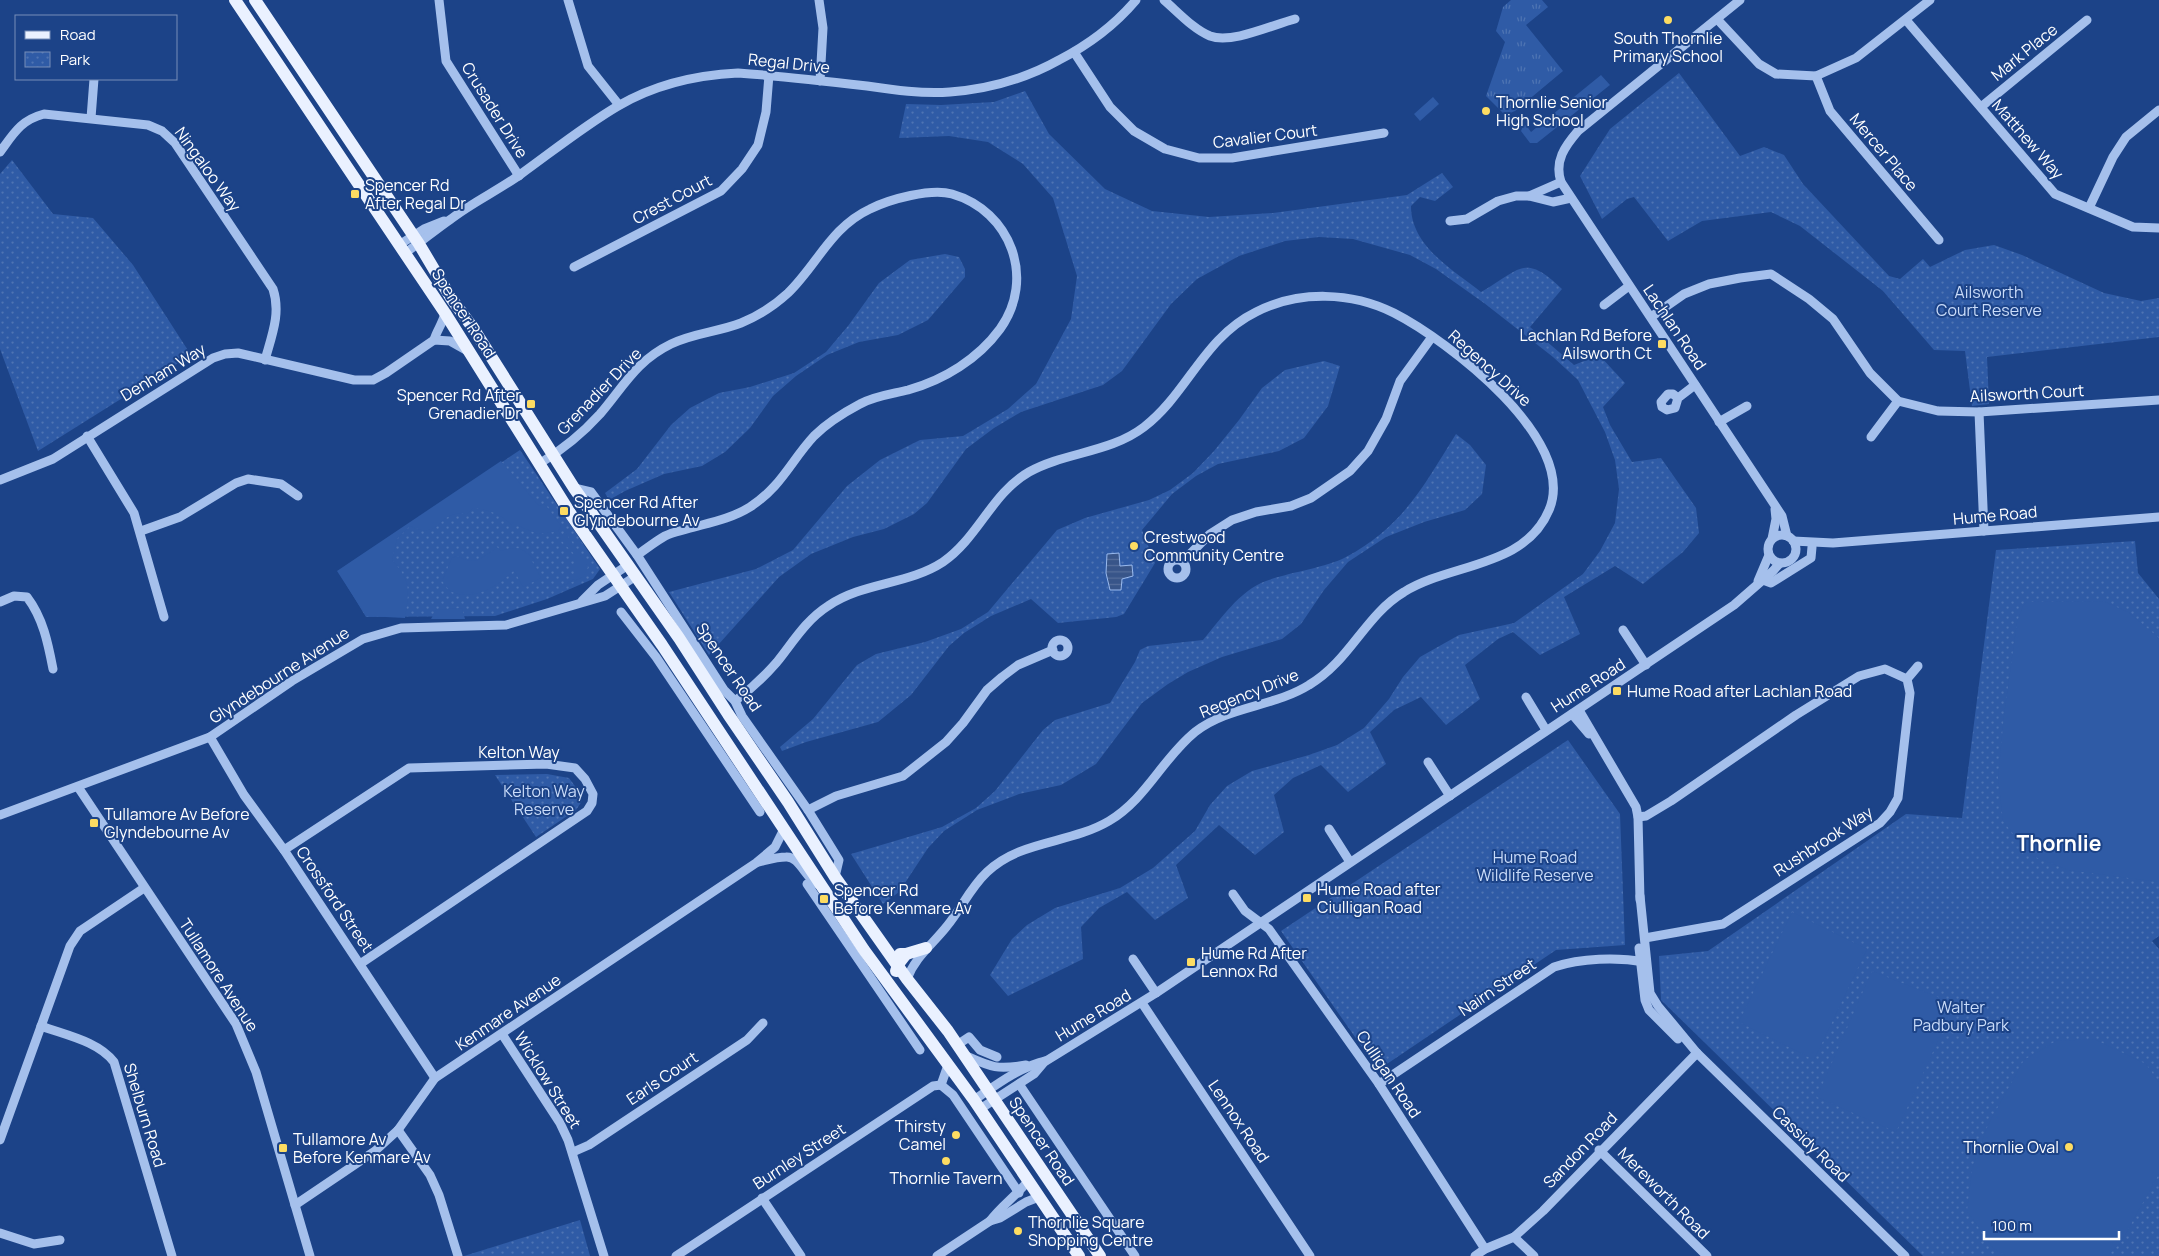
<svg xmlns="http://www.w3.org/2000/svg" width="2159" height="1256" font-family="Manrope,sans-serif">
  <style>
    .grass { fill: url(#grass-tufts) }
    .park { fill: url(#park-dots) }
    .garden { fill: #2f5ba6 }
    .water { fill: url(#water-rules); stroke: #98b9ee }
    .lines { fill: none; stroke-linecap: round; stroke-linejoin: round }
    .minor { stroke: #a5c0ec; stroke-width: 9 }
    .major { stroke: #eaf1ff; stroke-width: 12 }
    .poi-dot { fill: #fddc62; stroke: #1c4388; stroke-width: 2 }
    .labels { text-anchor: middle; stroke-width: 4; stroke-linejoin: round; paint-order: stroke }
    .poi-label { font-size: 16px; fill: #fff; stroke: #1c4388; text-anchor: start }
    .street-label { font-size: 16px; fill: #fff; stroke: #1c4388 }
    .park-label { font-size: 16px; fill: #cadcf9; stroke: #1c4388 }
    .district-label { font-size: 21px; font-weight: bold; fill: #fff; stroke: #1c4388 }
  </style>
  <defs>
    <pattern id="grass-tufts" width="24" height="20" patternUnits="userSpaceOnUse" patternTransform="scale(1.25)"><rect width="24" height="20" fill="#2f5ba6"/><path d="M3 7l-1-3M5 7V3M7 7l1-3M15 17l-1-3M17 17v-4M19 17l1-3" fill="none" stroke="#4e74b3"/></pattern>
    <pattern id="park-dots" width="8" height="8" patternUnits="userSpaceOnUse" patternTransform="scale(1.25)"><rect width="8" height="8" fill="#2f5ba6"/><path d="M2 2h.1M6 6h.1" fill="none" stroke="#4e74b3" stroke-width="1.8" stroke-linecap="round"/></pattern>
    <pattern id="water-rules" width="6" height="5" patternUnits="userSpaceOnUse" patternTransform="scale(1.25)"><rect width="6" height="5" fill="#385589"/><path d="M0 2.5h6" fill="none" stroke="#566e9b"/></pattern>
  </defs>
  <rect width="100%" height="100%" fill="#1c4388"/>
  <polygon class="grass" points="1511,0 1542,0 1548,7 1526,25 1563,71 1515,111 1505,115 1486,96 1505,42 1496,31 1503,7"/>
  <g class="park">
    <polygon points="1679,73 1740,156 1764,147 1784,155 1803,184 1889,276 1900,279 1923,259 1930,267 1965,250 1994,245 2022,255 2104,293 2141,301 2159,298 2159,337 1987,357 1989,404 1972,406 1965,351 1934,350 1883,291 1800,226 1771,212 1702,221 1668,241 1634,197 1627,199 1602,219 1580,176 1610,129"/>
    <path d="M 1025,91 L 1049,134 L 1105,189 L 1152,211 L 1209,217 L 1273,213 L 1407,195 L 1442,173 L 1453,187 L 1435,201 L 1420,197 L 1411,206 C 1411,246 1452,269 1481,292 C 1520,270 1524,252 1562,289 L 1530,327 L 1574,365 L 1599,355 L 1625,383 L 1603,407 L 1610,425 L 1632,462 L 1661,458 L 1696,508 L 1699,533 L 1683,552 L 1643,584 L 1615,566 L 1564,597 L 1580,634 L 1540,655 L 1513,632 L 1498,639 L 1465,665 L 1480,699 L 1446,725 L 1421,697 L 1394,710 L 1370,732 L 1386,764 L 1348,792 L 1321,765 L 1293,778 L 1274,795 L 1284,832 L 1255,855 L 1219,825 L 1176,865 L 1188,898 L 1155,920 L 1127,892 L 1099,908 L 1081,927 L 1083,959 L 1008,996 L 990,975 L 1012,939 L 1027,925 L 1055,908 L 1120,888 L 1153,868 L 1195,831 L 1210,805 L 1227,786 L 1252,771 L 1309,755 L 1337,745 L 1364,728 L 1389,699 L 1403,677 L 1420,657 L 1459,635 L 1514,623 L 1583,574 L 1600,551 L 1615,523 L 1619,489 L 1615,460 L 1605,432 L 1578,380 L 1553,357 L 1484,303 L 1436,269 L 1410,255 L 1353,239 L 1319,237 L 1285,241 L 1239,256 L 1197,279 L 1171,304 L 1122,371 L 1103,385 L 1021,412 L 994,428 L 966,449 L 927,503 L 914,514 L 884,529 L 853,537 L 811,554 L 779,577 L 709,655 L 669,592 L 756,569 L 793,550 L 847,486 L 880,460 L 920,440 L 963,436 L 1008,409 L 1036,384 L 1071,319 L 1077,276 L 1053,198 L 1023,164 L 988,142 L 949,136 L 899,138 L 906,104 L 941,105 L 994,102 Z"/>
    <polygon points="12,160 53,214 93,218 133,265 191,355 38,451 0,349 0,174"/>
    <polygon points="945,254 959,257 965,269 965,277 928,320 898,335 859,342 827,355 796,376 773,396 750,428 725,452 702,466 664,474 625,491 609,500 605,493 637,469 671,425 690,408 719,393 750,387 794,373 826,352 848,326 879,283 910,260"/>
    <polygon points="1324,361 1340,366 1328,406 1304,438 1279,451 1218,464 1196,476 1172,494 1142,530 1155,563 1124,614 1116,617 1058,623 1031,599 991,616 964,633 949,646 911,695 878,722 806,742 782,751 780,747 813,719 857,665 876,654 925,642 961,629 988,612 1057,530 1085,518 1149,500 1170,490 1193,473 1214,451 1239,420 1262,388 1285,370"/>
    <path d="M 1456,434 L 1470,445 L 1486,465 L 1482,494 L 1465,510 L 1424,522 L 1386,537 L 1348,562 L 1324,590 L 1301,624 L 1282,639 L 1222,657 L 1188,672 L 1168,684 L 1142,703 L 1096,764 L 1061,785 L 1019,794 L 977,810 L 944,831 L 928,848 L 899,892 L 883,904 L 851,854 L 942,827 L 976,808 L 995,791 L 1043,730 L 1055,720 L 1110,703 L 1135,662 L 1140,650 L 1148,646 L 1203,640 C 1221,619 1239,591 1266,581 C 1290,572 1325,568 1346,557 C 1403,527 1424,485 1456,434 Z"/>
    <polygon points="520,450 600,569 593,579 547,599 495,616 366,617 338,571"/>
    <polygon points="2135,541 2138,573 2159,599 2159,936 2152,941 2159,949 2159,1256 1923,1256 1661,1000 1659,956 1708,951 1906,814 1962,818 1996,550"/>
    <polygon points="1568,740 1620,814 1625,945 1556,950 1378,1070 1281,931"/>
    <polygon points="547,774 569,778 580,793 582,801 576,810 536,837 495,775"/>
    <polygon points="580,1220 590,1256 464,1256"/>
  </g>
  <g class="garden">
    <polygon points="1601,75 1610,85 1537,143 1530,143 1521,131 1523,126 1526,125 1531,132"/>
    <polygon points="1433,97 1439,104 1420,121 1414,114"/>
    <path d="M 501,461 L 539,506 L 545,504 L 561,526 L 558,531 L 560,533 L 558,537 L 554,532 L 538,534 L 519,526 L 512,526 C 504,515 487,509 473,508 L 467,514 C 464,514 458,513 455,514 C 437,518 439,539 410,526 L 397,539 L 392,560 C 412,582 409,590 405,618 L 366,616 L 337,571 Z"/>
    <polygon points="565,532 588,567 583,577 556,589 576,578 576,556 560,539"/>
    <path d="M 496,546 L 501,551 C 518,545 522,548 535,560 L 532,561 L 541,578 L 523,587 L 514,570 C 501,584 474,602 452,592 C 448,590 445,584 442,581 L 452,558 L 457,556 L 468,561 L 478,560 L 494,550 Z"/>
    <polygon points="2103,601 2128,612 2159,638 2159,882 2068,870 2030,855 2003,821 1998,778 2004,715 2017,622 2023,606 2027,602"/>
    <polygon points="462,608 465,619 431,619 436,610"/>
    <polygon points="1792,912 1867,949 1814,1060 1739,1022"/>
    <polygon points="1872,971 1955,1004 1896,1132 1817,1097"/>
    <polygon points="2094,1039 2146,1064 2159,1083 2159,1174 2121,1242 2108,1256 2006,1256 1993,1248 1967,1211 1972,1169 1988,1125 2024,1060 2056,1041"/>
  </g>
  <polygon class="water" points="1119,553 1120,566 1132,565 1133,576 1122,579 1121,590 1110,590 1106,573 1107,554"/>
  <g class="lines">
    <g class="minor">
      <polyline points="439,0 446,61 519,176"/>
      <polyline points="568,0 588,66 619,105"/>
      <polyline points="819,0 823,28 820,81"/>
      <path d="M 1164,0 C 1178,12 1193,29 1210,36 C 1232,44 1272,25 1295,19"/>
      <path d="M 1740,0 L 1578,131 C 1565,146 1554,161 1561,182 L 1782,516 L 1787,536"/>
      <polyline points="1717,19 1759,64 1776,74 1816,76 1856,58 1930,0"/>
      <polyline points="1906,20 2055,194 2133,227 2159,228"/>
      <polyline points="1074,52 1110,107 1134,131 1165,149 1199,158 1232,158 1384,133"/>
      <polyline points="1816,76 1830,111 1939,240"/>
      <polyline points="1981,107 2087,20"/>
      <polyline points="91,118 94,79"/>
      <path d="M 0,152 C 14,133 21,120 44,114 L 148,125 L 162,131 L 175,143 L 273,289 C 281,313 272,335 265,360"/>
      <polyline points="1529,196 1553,202 1571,198"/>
      <polyline points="2089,208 2113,157 2126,137 2159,110"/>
      <polyline points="1450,221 1467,219 1498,201 1516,196 1529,196 1561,182"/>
      <polyline points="399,245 424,229 444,221"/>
      <path d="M 405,253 C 421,242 435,230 451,219 C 473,202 499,190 521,174 C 553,151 584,126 618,106 C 654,85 697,75 738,73 C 781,76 824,81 867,86 C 894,90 922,94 950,92 C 988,89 1025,79 1059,60 C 1088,45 1114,26 1136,0"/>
      <polyline points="574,267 721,191 742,169 758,145 766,112 769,75"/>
      <polyline points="1604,305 1629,286"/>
      <polyline points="1651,317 1684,294 1709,284 1740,278 1771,274 1809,299 1833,319 1870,373 1898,401 1938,411 1979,412 2159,400"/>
      <path d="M 434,340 C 437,330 443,323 445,313"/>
      <polyline points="1678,398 1673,394 1668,394 1661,402 1662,407 1667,410 1675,408 1678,398 1695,385"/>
      <polyline points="1979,412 1984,531"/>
      <polyline points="1719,422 1747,406"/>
      <polyline points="87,436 134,513 164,617"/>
      <polyline points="1871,437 1898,401"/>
      <path d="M 539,464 C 562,450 582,434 600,414 C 624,386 636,361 671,344 C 693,333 718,332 741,323 C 758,316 775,305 788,293 C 817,265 831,227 870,209 C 890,199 931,188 952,194 C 1011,211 1036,279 1000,329 C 978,359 944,380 908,390 C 892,394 874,396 860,404 C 843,413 827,423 814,436 C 790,462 782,486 750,507 C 731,519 708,523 687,529 C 680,531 672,532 665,536 C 656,541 646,549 637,555"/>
      <polyline points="0,480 53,459 213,358 225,354 238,353 354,380 373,380 386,373 434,340 450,341 466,350"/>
      <polyline points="574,488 591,492 637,555 724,690 735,701 742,716 808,810 839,860 835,877"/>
      <polyline points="141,531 180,517 236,483 248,479 281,484 298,496"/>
      <circle cx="1782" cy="549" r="14"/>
      <polyline points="1772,539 1776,519 1775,509"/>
      <polyline points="1793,541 1833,543 2159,517"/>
      <circle cx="1177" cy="569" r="9"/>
      <polyline points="1183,561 1210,534 1232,520 1256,512 1291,506 1311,498 1350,471 1368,451 1386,419 1400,381 1432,337"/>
      <polyline points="1763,580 1771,583 1811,558 1812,547"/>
      <polyline points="1758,581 1769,555"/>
      <polyline points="582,601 598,585 628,565"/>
      <path d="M 0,602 L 14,596 L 27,597 C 43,618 48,643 53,669"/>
      <polyline points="621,612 656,657 760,812"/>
      <polyline points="1623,630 1646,665"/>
      <circle cx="1060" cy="648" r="8"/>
      <polyline points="1907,679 1918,666"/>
      <polyline points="1526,697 1546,730"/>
      <path d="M 735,701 C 751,689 764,677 777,662 C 793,642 806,620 828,606 C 863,582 908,585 943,562 C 978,538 992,493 1029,472 C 1065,452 1110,453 1144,427 C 1188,393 1203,338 1256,312 C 1299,290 1352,292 1394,313 C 1447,340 1579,440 1549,510 C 1525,568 1450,563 1404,592 C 1365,615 1350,661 1309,685 C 1274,707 1228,706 1195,732 C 1162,759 1146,799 1109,821 C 1070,844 1020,840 987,872 C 970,888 961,909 947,926 C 933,944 915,957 907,979"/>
      <polyline points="1579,710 1636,807 1638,817 1640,900"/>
      <polyline points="1572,714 1589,734"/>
      <polyline points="210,737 244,795 284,850 435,1078"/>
      <polyline points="1428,762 1450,796"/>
      <polyline points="78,787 236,1024 256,1072 310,1256"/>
      <polyline points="808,810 836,796 903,776 946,742 963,723 987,690 1002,677 1018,665 1053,650"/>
      <polyline points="0,815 210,737 292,681 363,639 401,628 506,625 605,596 636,576"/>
      <polyline points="1638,817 1646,816 1671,801 1796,715 1859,676 1885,669 1907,679 1910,693 1898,798 1890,812 1880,823 1723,924 1645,938"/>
      <polyline points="1329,829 1350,862"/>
      <polyline points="284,850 409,768 546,764 575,768 585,779 593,794 592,803 587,811 360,964"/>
      <path d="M 758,862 C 767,860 777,857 786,857 C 799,856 805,877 817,884"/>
      <polyline points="807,884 920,1050"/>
      <polyline points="1233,894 1245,911 1269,929 1379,1084 1485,1249"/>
      <polyline points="1640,896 1650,993 1658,1006 1697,1053 1905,1256"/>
      <polyline points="1639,948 1645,1000 1649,1010 1678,1039"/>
      <polyline points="1133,959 1156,993"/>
      <polyline points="1142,1003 1310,1256"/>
      <path d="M 41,1026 C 65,1035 98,1041 114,1062 L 172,1256"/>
      <polyline points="502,1034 560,1123 568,1140 604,1256"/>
      <polyline points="957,1045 969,1037 980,1050 997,1057"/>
      <path d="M 964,1055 C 991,1067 996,1070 1026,1065"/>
      <polyline points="1019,1084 1135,1256"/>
      <path d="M 1379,1084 L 1554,967 C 1581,958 1617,957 1645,962"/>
      <polyline points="941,1085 953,1095 1019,1193"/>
      <polyline points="941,1085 948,1065"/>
      <path d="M 974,1100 C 996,1085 1019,1067 1046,1061 L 1156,993 L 1734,605 L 1773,571 L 1780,563"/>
      <polyline points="980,1109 1034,1074 1045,1061"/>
      <polyline points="398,1130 430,1175 439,1195 458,1256"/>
      <polyline points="0,1140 70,946 80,931 144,888"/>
      <polyline points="1599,1150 1707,1256"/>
      <polyline points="573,1152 589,1145 747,1040 763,1023"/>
      <polyline points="762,1198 801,1256"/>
      <polyline points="295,1205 375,1151 398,1130 435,1078 756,863 775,847 784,829"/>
      <path d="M 990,1221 C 1001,1206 1016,1196 1028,1181"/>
      <polyline points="0,1233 34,1244 60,1240"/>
      <polyline points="1514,1237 1534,1256"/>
      <polyline points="676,1256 933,1086 941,1085"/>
      <polyline points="937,1256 990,1221 1000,1218 1026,1202 1039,1197"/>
      <polyline points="1475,1256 1485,1249 1514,1237 1543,1211 1697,1053"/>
    </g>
    <g class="major">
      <polyline points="235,0 445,313 572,516 662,645 864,950 974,1100 1079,1256"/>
      <polyline points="255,0 419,244 451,298 473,328 574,488 679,638 728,714 788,802 835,877 907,979 948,1031 1100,1256"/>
      <polyline points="900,954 906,954 926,948"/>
      <polyline points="896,971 899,963 906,954"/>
    </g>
  </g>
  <g class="poi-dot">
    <circle cx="1668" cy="20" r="5"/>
    <circle cx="1486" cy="111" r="5"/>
    <rect x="350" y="189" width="10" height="10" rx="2.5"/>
    <rect x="1657" y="339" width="10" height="10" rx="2.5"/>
    <rect x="526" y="399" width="10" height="10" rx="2.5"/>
    <rect x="559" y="506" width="10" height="10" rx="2.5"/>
    <circle cx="1134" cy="546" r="5"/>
    <rect x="1612" y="686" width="10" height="10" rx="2.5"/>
    <rect x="89" y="818" width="10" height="10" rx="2.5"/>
    <rect x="1302" y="893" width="10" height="10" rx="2.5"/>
    <rect x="819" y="894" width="10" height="10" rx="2.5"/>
    <rect x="1186" y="957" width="10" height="10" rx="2.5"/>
    <circle cx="956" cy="1135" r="5"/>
    <circle cx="2069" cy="1147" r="5"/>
    <rect x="278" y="1143" width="10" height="10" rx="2.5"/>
    <circle cx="946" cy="1161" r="5"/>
    <circle cx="1018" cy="1231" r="5"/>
  </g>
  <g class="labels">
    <g class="poi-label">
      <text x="1668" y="44" text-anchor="middle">South Thornlie<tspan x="1668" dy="18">Primary School</tspan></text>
      <text x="1496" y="108">Thornlie Senior<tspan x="1496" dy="18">High School</tspan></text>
      <text x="365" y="191">Spencer Rd<tspan x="365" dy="18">After Regal Dr</tspan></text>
      <text x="1652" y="341" text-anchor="end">Lachlan Rd Before<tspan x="1652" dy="18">Ailsworth Ct</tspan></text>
      <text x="521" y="401" text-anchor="end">Spencer Rd After<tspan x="521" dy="18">Grenadier Dr</tspan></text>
      <text x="574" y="508">Spencer Rd After<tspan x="574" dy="18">Glyndebourne Av</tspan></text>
      <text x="1144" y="543">Crestwood<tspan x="1144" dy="18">Community Centre</tspan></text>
      <text x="1627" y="697">Hume Road after Lachlan Road</text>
      <text x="104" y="820">Tullamore Av Before<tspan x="104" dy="18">Glyndebourne Av</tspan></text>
      <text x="1317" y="895">Hume Road after<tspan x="1317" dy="18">Ciulligan Road</tspan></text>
      <text x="834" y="896">Spencer Rd<tspan x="834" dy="18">Before Kenmare Av</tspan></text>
      <text x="1201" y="959">Hume Rd After<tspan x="1201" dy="18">Lennox Rd</tspan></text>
      <text x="946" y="1132" text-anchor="end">Thirsty<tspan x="946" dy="18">Camel</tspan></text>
      <text x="293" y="1145">Tullamore Av<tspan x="293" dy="18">Before Kenmare Av</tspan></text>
      <text x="2059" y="1153" text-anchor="end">Thornlie Oval</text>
      <text x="946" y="1184" text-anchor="middle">Thornlie Tavern</text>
      <text x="1028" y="1228">Thornlie Square<tspan x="1028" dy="18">Shopping Centre</tspan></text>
    </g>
    <g class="street-label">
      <text transform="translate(2024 52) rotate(-39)" y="6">Mark Place</text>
      <text transform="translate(789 63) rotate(6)" y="6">Regal Drive</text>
      <text transform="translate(495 110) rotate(58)" y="6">Crusader Drive</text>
      <text transform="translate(1265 136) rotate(-7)" y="6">Cavalier Court</text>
      <text transform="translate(2028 139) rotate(49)" y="6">Matthew Way</text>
      <text transform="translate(1884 152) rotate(50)" y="6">Mercer Place</text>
      <text transform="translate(208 169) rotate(54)" y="6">Ningaloo Way</text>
      <text transform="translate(672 199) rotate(-28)" y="6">Crest Court</text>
      <text transform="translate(464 313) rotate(57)" y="6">Spencer Road</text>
      <text transform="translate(1675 327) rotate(56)" y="6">Lachlan Road</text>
      <text transform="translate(1490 368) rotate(42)" y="6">Regency Drive</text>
      <text transform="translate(163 372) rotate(-31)" y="6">Denham Way</text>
      <text transform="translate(599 391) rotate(-46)" y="6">Grenadier Drive</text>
      <text transform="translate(2027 393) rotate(-3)" y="6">Ailsworth Court</text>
      <text transform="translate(1995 515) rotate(-5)" y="6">Hume Road</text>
      <text transform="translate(729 667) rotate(56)" y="6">Spencer Road</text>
      <text transform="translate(279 675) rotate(-33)" y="6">Glyndebourne Avenue</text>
      <text transform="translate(1588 685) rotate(-33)" y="6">Hume Road</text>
      <text transform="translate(1249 693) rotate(-22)" y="6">Regency Drive</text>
      <text x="519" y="758">Kelton Way</text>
      <text transform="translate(1823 841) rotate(-33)" y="6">Rushbrook Way</text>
      <text transform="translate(335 899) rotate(56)" y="6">Crossford Street</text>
      <text transform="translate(219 975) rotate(57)" y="6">Tullamore Avenue</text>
      <text transform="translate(1497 987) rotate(-34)" y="6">Nairn Street</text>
      <text transform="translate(508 1012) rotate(-34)" y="6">Kenmare Avenue</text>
      <text transform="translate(1093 1015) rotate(-31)" y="6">Hume Road</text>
      <text transform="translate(1389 1074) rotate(56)" y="6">Culligan Road</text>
      <text transform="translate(662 1078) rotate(-34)" y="6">Earls Court</text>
      <text transform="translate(548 1080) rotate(58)" y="6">Wicklow Street</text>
      <text transform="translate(145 1115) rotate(73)" y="6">Shelburn Road</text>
      <text transform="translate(1239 1121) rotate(56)" y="6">Lennox Road</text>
      <text transform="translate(1042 1141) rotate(56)" y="6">Spencer Road</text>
      <text transform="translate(1811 1144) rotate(44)" y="6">Cassidy Road</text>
      <text transform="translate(1580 1150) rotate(-46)" y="6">Sandon Road</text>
      <text transform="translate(799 1156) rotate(-33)" y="6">Burnley Street</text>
      <text transform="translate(1664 1193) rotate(45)" y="6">Mereworth Road</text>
    </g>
    <g class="park-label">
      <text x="1989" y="298">Ailsworth<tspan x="1989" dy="18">Court Reserve</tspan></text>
      <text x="544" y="797">Kelton Way<tspan x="544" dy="18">Reserve</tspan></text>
      <text x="1535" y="863">Hume Road<tspan x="1535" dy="18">Wildlife Reserve</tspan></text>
      <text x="1961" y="1013">Walter<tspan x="1961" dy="18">Padbury Park</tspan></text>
    </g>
    <g class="district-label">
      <text x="2059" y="851">Thornlie</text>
    </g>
  </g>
  <rect x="15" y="15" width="162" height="65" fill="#1c4388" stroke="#778eb8"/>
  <rect x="25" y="31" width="25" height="8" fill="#eaf1ff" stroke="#778eb8"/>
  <text x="60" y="40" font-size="15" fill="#ffffff">Road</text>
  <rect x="25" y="52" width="25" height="15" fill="url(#park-dots)" stroke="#778eb8"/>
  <text x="60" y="65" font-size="15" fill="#ffffff">Park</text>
  <path d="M1984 1231v8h135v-8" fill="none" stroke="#ffffff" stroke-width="2.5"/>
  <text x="1992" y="1231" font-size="15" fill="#ffffff" stroke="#1c4388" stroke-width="4" paint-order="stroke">100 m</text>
</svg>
